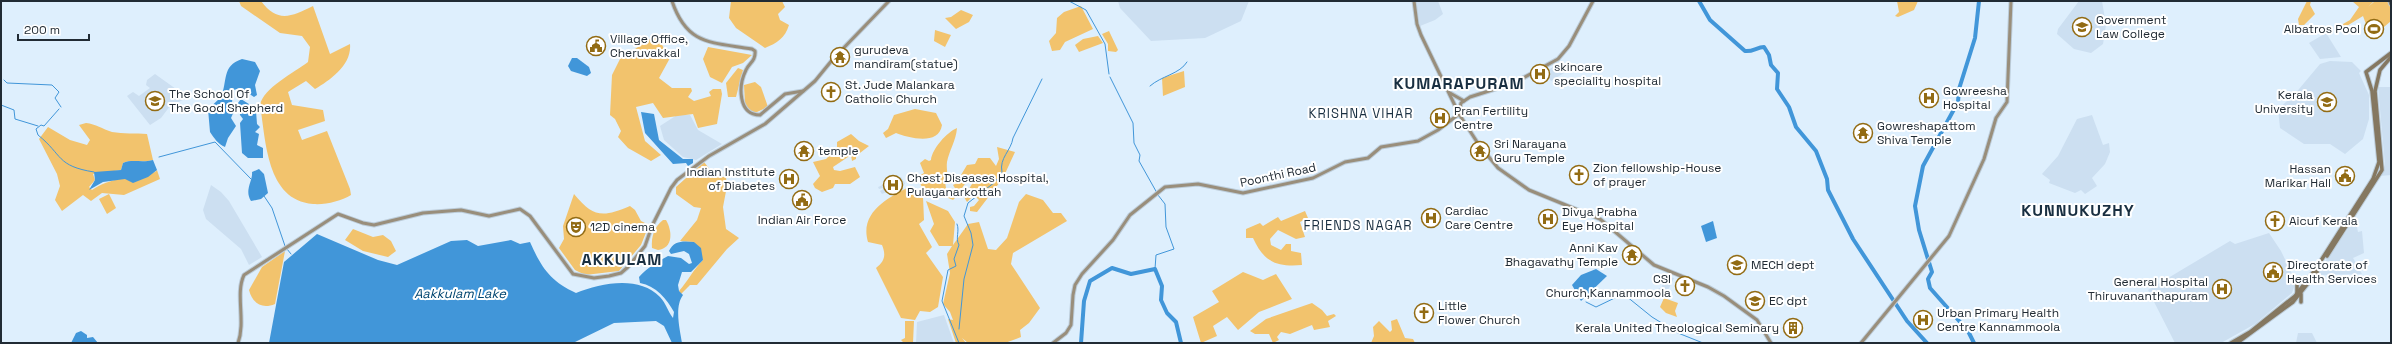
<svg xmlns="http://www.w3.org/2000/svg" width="2392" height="344" font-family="'Space Grotesk',sans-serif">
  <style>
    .built { fill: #ccdff1 }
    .green { fill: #f2c36d }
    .water { fill: #4196d9 }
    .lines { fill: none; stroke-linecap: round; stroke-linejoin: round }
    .stream { stroke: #4196d9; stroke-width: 1 }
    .river { stroke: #4196d9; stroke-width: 4 }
    .secondary-casing { stroke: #bcccd9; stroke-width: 5 }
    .primary-casing { stroke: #bcccd9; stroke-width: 5.5 }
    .secondary { stroke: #998e7b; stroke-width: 3 }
    .primary { stroke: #857861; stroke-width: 3.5 }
    .labels { text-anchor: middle; stroke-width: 4; stroke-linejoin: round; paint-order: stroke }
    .poi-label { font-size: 12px; fill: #212b34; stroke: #fff; text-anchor: start }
    .street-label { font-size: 12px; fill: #212b34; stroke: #fff }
    .neighbourhood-label { font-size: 13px; letter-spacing: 1px; fill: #192f41; stroke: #fff }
    .water-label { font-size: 13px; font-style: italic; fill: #004570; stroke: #fff }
    .district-label { font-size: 16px; font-weight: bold; letter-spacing: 1px; fill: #192f41; stroke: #fff }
  </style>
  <rect width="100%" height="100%" fill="#deeffd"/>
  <g class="built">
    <polygon points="1118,1 1249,1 1241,21 1205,38 1151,41 1120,8"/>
    <polygon points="1416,1 1438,1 1443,14 1435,20 1420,26"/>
    <polygon points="2079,1 2102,1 2106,25 2103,44 2091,53 2074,49 2057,34 2058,29"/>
    <polygon points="2326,33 2341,57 2320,59 2309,43"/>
    <polygon points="2330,61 2352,62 2361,71 2359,73 2369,95 2369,119 2363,139 2345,154 2330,144 2304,144 2280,128 2278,109 2294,95 2320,64"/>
    <polygon points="1558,64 1564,73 1551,81 1545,72"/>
    <polygon points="155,74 183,94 185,99 170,106 161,118 150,125 127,96 133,92 139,96 150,88 146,85 147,80"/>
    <polygon points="2378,87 2391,87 2391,175 2380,176 2385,165"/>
    <polygon points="677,115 690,115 698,130 722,144 696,160 683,157 664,140 660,126"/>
    <polygon points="2092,115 2103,145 2109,143 2110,152 2105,164 2092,178 2097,186 2085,194 2081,190 2075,193 2049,183 2050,180 2042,174 2058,156 2077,119"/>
    <polygon points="901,177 903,180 897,184 904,181 905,184 882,194 880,191 887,187 879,189 878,187"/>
    <polygon points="211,185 221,192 229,201 262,257 249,265 241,249 206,219 203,210"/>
    <polygon points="2352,223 2356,223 2358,232 2362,231 2364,253 2353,258 2362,274 2321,275 2319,270"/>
    <polygon points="2269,233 2281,251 2293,276 2294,287 2292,293 2255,324 2221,343 2175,343 2148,290 2230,241 2235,244"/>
    <polygon points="1663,276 1674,278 1665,296 1659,294 1658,289 1662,287"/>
    <polygon points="944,315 954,343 916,343 917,322"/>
    <polygon points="2298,333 2312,333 2317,343 2296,343"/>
  </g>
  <g class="green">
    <path d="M 239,1 L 261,1 C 278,24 292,16 313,6 L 330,54 L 350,44 C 352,65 330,80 315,89 L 306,81 L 288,92 L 292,105 L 323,110 L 325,121 L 298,130 L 302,140 L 327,131 L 350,189 L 351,195 C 341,201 326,205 313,204 C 266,200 266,140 260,105 C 263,88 295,72 308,62 L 310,47 L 302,36 L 280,33 L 241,6 Z"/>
    <path d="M 731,1 L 782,1 L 785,7 L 778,14 L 780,20 L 789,25 C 785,38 777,43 765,48 L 736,28 L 729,18 Z"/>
    <polygon points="1897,1 1918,1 1914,10 1898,17 1895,16 1899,12"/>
    <polygon points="2307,1 2311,1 2310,5 2315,14 2304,25 2299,25 2298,19"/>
    <polygon points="2352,1 2374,1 2368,7 2375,1 2388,1 2391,9 2391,21 2371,38 2363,16 2337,32 2336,28 2350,20 2359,7"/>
    <polygon points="1081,6 1093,29 1065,42 1060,50 1052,51 1049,41 1056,33 1057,18 1064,12"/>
    <polygon points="961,10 973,15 969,22 956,29 945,18 951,17"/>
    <polygon points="935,30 951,35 945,47 934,41"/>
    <polygon points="1109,31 1118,50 1116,52 1108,51 1108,44 1102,34"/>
    <polygon points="656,35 670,58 659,78 672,88 691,88 692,91 688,97 694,101 711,96 709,92 713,89 721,89 722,94 717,124 698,128 693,114 663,118 653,103 636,107 645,141 661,155 651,161 628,148 618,137 621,131 615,119 610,115 612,75 620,59"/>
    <polygon points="1098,36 1103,43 1079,52 1075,45 1083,39"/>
    <polygon points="708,47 752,55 743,63 732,67 722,83 710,77 703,59"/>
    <polygon points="738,68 743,70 736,97 728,97 726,83"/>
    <polygon points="1184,71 1185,87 1163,96 1162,78"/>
    <polygon points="755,82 761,87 768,107 757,112 751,112 745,104 744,85"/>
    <path d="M 915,109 L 936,113 L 942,125 C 939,146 909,138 896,133 L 886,138 L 883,133 L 888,129 L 894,115 Z"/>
    <path d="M 86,123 C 96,124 102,129 112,132 C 123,134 136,133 147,134 L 153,160 C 143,163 131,159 123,163 L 121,170 L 93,174 L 95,180 L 89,187 L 92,190 C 109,178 134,177 155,172 L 157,170 L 160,179 L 124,195 L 102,193 L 91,201 L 83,195 L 62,211 L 55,200 L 60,186 L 57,174 L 39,139 L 48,127 L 70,140 L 87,145 L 90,140 L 79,125 Z"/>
    <path d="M 957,128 C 956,141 949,151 947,162 C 946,169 949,176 945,182 L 947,194 L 955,198 L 953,200 L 922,187 L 917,177 L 924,173 L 920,163 L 925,159 L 929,161 L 931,160 C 932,149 947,132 957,128 Z"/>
    <polygon points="851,134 859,141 869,146 856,156 856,159 852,161 851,155 833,167 834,170 840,171 855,167 860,177 850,184 835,184 833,188 822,192 815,188 813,184 820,176 813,162 826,159 837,148 837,142"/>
    <polygon points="997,147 1015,152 1003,178 977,212 970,211 970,207 974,206 979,200 974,195 967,202 964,197 972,184 967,181 962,188 962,192 958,193 953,185 961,181 961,175 967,165 975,164 978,158 990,158 996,166 999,159"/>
    <path d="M 704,162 L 716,177 L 726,177 L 727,186 L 723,207 L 726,229 L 739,238 L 727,249 L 697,285 L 690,285 L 681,294 L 679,291 C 688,281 693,270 703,260 L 694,242 L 680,241 L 697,220 L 701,208 L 694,207 L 676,194 L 676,187 Z"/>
    <path d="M 911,186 L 923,197 L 924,220 L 919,224 L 932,247 L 926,253 L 943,277 L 938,307 L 930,312 L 920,311 L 915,320 L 901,318 L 876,268 C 885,261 886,255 882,245 L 868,242 C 859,212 889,197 911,186 Z"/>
    <polygon points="109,194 116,208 107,214 99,199"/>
    <path d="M 574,194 C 593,217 602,218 630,206 L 635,210 L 641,221 L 649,225 L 641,245 L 619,271 L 585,275 L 575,270 L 559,248 L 564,239 L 563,226 Z"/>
    <polygon points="1026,194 1043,200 1053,213 1061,213 1067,221 1013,253 1011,264 1040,308 1029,323 1020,330 1021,337 1005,343 968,343 962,338 966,343 956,343 948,319 953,320 950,312 943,304 950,273 947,254 952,246 939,246 930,231 934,224 926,201 948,211 955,222 953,245 968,224 979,222 988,249 996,250 1007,238 1019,202"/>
    <path d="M 1305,211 L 1308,218 L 1300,222 L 1305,237 L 1296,239 L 1278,230 L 1270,239 L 1271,245 L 1281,250 L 1286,244 L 1291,244 L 1291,251 L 1301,253 L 1302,265 C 1276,267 1264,262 1253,238 L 1246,238 L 1246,229 L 1260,223 L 1263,226 L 1278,217 L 1281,221 Z"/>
    <path d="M 663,220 L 666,220 C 672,230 674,248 658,250 L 652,248 C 651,237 654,227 663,220 Z"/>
    <polygon points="353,229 373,237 383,235 391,241 396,251 388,257 363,251 345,240"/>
    <path d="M 285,251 L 275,304 C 261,310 252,302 249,290 L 262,267 Z"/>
    <polygon points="1243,272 1263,280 1276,274 1292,299 1259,312 1238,330 1227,317 1213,326 1217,336 1201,343 1193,317 1219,302 1212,291"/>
    <polygon points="1664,298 1678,303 1675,311 1677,317 1666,313 1660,307"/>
    <polygon points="1312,303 1322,310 1327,316 1334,314 1336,316 1328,321 1330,327 1314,330 1312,325 1290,334 1281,332 1277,337 1279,340 1273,343 1269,334 1255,334 1250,331 1266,319"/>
    <polygon points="1397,319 1405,338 1413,339 1415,343 1371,343 1374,336 1373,327 1379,321 1390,332 1392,330 1391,321"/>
    <polygon points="905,321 914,321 913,343 904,343 901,340 905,338"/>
  </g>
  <g class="water">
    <polygon points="572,58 577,58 589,67 591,73 587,76 571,71 568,66"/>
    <path d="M 242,59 L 255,62 L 260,71 L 255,85 L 257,95 L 254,97 L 245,91 L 245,93 L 238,89 L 233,90 L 232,103 L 235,109 L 231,118 L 236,126 L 228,138 L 225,147 C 218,144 214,138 210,132 L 208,109 C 212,105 219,100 221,96 C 228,82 221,66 242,59 Z"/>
    <polygon points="241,99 252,106 251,110 256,111 257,124 260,127 255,132 259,134 257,145 263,148 263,158 248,158 242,153 240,123 243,119 240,115 238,103"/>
    <polygon points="641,112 654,114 659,140 683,159 693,159 693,163 688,166 686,163 673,164 645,133"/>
    <path d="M 153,160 L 157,170 L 148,177 L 133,183 L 125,179 L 103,182 L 89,190 L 95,180 L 94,172 L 121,170 L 123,163 C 131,159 143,163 153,160 Z"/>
    <path d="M 259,169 L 264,174 L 268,193 L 261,199 L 251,201 C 244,190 253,181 252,172 Z"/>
    <polygon points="1713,221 1717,238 1706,242 1701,226"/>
    <path d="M 317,234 L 378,260 L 397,265 L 451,241 L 467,240 L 478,246 L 511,240 L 520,244 L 530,242 C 541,267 550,281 576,293 C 601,283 639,275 660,297 C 666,303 668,312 673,318 L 674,312 C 667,299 656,286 640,283 L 639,277 C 647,268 657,262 668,256 L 681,258 L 689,264 L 692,263 L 689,254 L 684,251 L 671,254 L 669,251 C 674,240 684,241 694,242 L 701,248 L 703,260 L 691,272 L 682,272 L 678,285 L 679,291 L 683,295 C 674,307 680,330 682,343 L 672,343 L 664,326 L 656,321 L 614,323 L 573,343 L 269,343 L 284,262 Z"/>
    <polygon points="1596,269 1607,276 1581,301 1572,285 1581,275"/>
    <polygon points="81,331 87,335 87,338 93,337 98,343 71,343 76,333"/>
  </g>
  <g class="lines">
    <g class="stream">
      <polyline points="1069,1 1086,10 1105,44 1109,74"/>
      <polyline points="1110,77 1133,123 1134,143 1140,155 1139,161 1157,193"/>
      <polyline points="4,80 7,83 52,85 59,92 55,98 61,107"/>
      <path d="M 1150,86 C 1161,76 1180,74 1187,62"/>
      <polyline points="1,105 14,110 15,119 38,126"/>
      <path d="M 59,109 L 44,126 L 41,125 L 36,129 L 38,135 C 63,155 56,166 94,172"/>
      <polyline points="159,157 215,142 251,179"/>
      <polyline points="264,196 272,208 285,246"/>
      <path d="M 957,224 C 960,231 955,238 959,245 L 954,259 L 956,266 L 948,270 L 942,301 L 959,343"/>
      <polyline points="287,249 291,254"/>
      <polyline points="1155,269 1156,255 1174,249 1166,227 1165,204 1158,195"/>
      <polyline points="1626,296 1652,317 1678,333 1703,343"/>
      <polyline points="1586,302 1596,307 1623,294"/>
      <path d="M 959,329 L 964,279 L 973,245 L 971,233 L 964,216 L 968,203 L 995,182 L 1002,172 C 999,158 1011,151 1013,138 L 1042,79"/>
    </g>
    <g class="river">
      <path d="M 1699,1 L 1710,20 L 1745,51 C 1753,52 1757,47 1764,47 L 1769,55 L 1771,65 L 1778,73 L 1777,89 L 1789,107 L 1796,127 L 1816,151 L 1827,179 L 1828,190 L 1853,239 L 1907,321 L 1927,343"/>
      <polyline points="1081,343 1084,301 1090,281 1112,268 1131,274 1155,269 1162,286 1161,300 1167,313 1176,322 1181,343"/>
      <polyline points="1974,343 1968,331 1930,288 1928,279 1932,272 1919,230 1915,206 1923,166 1958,102 1959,89 1975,38 1979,1"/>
    </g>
    <defs>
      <g id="secondary">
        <path d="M 672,1 C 687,46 712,42 752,49 L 755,51 C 756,61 749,63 746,70 C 738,86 738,115 760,115 L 785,94 L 803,91"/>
        <polyline points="1414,1 1417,24 1421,35 1459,114 1479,145 1498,168 1529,190 1600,219 1654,265 1708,287 1724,296 1757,320 1771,343"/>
        <polyline points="1450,93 1464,101"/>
        <polyline points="1459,112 1461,103 1470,97 1514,83 1558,59 1569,46 1593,1"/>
        <path d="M 238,343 C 246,321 235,294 244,275 L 338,214 L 363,223 L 374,225 L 423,213 L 461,210 L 489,216 L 520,209 L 530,216 L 573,274 L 594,278 L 609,276 L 621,273 L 628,267 L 645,246 L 652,226 L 671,188 L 677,180 L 709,156 L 765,124 L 815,81 L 833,59 L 889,1"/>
        <polyline points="1053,343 1066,333 1071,325 1073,295 1075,285 1082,274 1113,240 1130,215 1165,187 1198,184 1243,193 1313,178 1345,162 1368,158 1381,147 1418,141 1438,130 1459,114"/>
        <polyline points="1861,343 1949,236 1984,159 1996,118 2007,102 2011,1"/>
      </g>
      <g id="primary">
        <polyline points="2390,1 2391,4"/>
        <polyline points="2327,256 2382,170 2375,91 2380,70 2391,57"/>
        <polyline points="2297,280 2297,293"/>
        <polyline points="2301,302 2301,294"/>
        <polyline points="2231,343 2250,332 2295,296 2315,270 2373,179 2379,162 2372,91 2366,72 2391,53"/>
        <polyline points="2237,343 2293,302 2317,272"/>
      </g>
    </defs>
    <use href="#secondary" class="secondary-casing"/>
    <use href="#primary" class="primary-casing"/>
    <use href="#secondary" class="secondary"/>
    <use href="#primary" class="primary"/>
  </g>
  <defs>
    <symbol id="university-ring" viewBox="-11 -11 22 22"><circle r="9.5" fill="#fff" stroke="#926b13" stroke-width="1.5"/><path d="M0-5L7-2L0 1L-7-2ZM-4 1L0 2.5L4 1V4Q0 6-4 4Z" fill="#926b13"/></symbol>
    <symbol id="stadium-ring" viewBox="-11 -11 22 22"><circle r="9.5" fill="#fff" stroke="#926b13" stroke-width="1.5"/><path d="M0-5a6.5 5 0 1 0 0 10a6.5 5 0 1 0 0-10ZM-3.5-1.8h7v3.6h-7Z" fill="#926b13"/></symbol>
    <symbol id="civic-ring" viewBox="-11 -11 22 22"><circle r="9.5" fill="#fff" stroke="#926b13" stroke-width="1.5"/><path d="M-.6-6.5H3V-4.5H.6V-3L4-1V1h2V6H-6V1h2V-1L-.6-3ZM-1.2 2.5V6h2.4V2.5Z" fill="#926b13"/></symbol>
    <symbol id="temple-ring" viewBox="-11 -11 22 22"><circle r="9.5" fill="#fff" stroke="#926b13" stroke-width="1.5"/><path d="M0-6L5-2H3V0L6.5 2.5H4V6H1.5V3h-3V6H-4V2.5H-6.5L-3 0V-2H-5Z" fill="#926b13"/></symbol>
    <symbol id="hospital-ring" viewBox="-11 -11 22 22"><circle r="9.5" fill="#fff" stroke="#926b13" stroke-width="1.5"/><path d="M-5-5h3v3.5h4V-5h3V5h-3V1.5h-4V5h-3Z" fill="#926b13"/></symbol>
    <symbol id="church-ring" viewBox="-11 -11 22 22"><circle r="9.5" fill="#fff" stroke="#926b13" stroke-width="1.5"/><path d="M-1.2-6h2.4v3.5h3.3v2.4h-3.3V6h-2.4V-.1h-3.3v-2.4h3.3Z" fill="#926b13"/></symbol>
    <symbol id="school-ring" viewBox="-11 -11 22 22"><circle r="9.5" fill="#fff" stroke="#926b13" stroke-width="1.5"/><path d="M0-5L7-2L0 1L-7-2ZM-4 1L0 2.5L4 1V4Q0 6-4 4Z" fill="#926b13"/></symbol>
    <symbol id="theatre-ring" viewBox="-11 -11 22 22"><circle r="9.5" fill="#fff" stroke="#926b13" stroke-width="1.5"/><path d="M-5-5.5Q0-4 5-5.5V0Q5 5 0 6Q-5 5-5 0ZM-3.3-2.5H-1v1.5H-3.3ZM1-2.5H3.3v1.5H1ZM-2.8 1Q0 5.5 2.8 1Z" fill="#926b13"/></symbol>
    <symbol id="building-ring" viewBox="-11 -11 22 22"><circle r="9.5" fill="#fff" stroke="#926b13" stroke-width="1.5"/><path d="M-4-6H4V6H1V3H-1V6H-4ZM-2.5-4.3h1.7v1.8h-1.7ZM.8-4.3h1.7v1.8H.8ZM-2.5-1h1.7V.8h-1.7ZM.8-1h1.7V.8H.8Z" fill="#926b13"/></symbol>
  </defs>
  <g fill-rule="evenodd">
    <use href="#university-ring" x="2071" y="16" width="22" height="22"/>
    <use href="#stadium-ring" x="2363" y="18" width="22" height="22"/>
    <use href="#civic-ring" x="585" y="35" width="22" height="22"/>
    <use href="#temple-ring" x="829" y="46" width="22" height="22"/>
    <use href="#hospital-ring" x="1529" y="63" width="22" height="22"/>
    <use href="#church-ring" x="820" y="81" width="22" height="22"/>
    <use href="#hospital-ring" x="1918" y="87" width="22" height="22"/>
    <use href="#school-ring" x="144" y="90" width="22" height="22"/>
    <use href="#university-ring" x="2316" y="91" width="22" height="22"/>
    <use href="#hospital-ring" x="1429" y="107" width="22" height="22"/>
    <use href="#temple-ring" x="1852" y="122" width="22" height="22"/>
    <use href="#temple-ring" x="793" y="140" width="22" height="22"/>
    <use href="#temple-ring" x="1469" y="140" width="22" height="22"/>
    <use href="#church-ring" x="1568" y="164" width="22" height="22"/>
    <use href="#civic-ring" x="2334" y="165" width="22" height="22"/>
    <use href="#hospital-ring" x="778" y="168" width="22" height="22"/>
    <use href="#hospital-ring" x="882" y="174" width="22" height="22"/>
    <use href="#civic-ring" x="791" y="189" width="22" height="22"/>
    <use href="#hospital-ring" x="1420" y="207" width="22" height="22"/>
    <use href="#hospital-ring" x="1537" y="208" width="22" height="22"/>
    <use href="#church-ring" x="2264" y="210" width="22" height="22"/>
    <use href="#theatre-ring" x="565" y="216" width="22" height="22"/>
    <use href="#temple-ring" x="1621" y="244" width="22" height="22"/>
    <use href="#university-ring" x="1726" y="254" width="22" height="22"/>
    <use href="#civic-ring" x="2262" y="261" width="22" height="22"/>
    <use href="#church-ring" x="1674" y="275" width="22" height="22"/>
    <use href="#hospital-ring" x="2211" y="278" width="22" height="22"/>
    <use href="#university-ring" x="1744" y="290" width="22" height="22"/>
    <use href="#church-ring" x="1413" y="302" width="22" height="22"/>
    <use href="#hospital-ring" x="1912" y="309" width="22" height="22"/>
    <use href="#building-ring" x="1782" y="317" width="22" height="22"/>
  </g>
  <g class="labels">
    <g class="poi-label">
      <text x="2096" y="24">Government<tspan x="2096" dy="14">Law College</tspan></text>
      <text x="2360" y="33" text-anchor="end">Albatros Pool</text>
      <text x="610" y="43">Village Office,<tspan x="610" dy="14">Cheruvakkal</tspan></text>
      <text x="854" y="54">gurudeva<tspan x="854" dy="14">mandiram(statue)</tspan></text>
      <text x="1554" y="71">skincare<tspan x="1554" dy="14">speciality hospital</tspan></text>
      <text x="845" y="89">St. Jude Malankara<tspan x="845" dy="14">Catholic Church</tspan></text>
      <text x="1943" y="95">Gowreesha<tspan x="1943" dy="14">Hospital</tspan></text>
      <text x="169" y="98">The School Of<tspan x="169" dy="14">The Good Shepherd</tspan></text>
      <text x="2313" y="99" text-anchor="end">Kerala<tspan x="2313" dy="14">University</tspan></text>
      <text x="1454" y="115">Pran Fertility<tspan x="1454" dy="14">Centre</tspan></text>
      <text x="1877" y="130">Gowreshapattom<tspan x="1877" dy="14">Shiva Temple</tspan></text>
      <text x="1494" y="148">Sri Narayana<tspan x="1494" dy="14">Guru Temple</tspan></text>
      <text x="818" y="155">temple</text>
      <text x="1593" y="172">Zion fellowship-House<tspan x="1593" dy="14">of prayer</tspan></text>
      <text x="2331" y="173" text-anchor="end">Hassan<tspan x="2331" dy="14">Marikar Hall</tspan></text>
      <text x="775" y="176" text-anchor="end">Indian Institute<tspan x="775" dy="14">of Diabetes</tspan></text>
      <text x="907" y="182">Chest Diseases Hospital,<tspan x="907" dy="14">Pulayanarkottah</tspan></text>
      <text x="1445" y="215">Cardiac<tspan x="1445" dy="14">Care Centre</tspan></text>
      <text x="1562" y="216">Divya Prabha<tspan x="1562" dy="14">Eye Hospital</tspan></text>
      <text x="802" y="224" text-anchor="middle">Indian Air Force</text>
      <text x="2289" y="225">Aicuf Kerala</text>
      <text x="590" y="231">12D cinema</text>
      <text x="1618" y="252" text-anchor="end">Anni Kav<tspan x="1618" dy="14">Bhagavathy Temple</tspan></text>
      <text x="1751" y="269">MECH dept</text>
      <text x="2287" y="269">Directorate of<tspan x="2287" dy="14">Health Services</tspan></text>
      <text x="1671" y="283" text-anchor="end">CSI<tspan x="1671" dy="14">Church,Kannammoola</tspan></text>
      <text x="2208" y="286" text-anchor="end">General Hospital<tspan x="2208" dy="14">Thiruvananthapuram</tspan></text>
      <text x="1769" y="305">EC dpt</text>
      <text x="1438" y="310">Little<tspan x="1438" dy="14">Flower Church</tspan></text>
      <text x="1937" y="317">Urban Primary Health<tspan x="1937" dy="14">Centre Kannammoola</tspan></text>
      <text x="1779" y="332" text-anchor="end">Kerala United Theological Seminary</text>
    </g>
    <g class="street-label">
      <text transform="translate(1278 175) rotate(-12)" y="4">Poonthi Road</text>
    </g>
    <g class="neighbourhood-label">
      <text x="1361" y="118">KRISHNA VIHAR</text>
      <text x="1358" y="230">FRIENDS NAGAR</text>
    </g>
    <g class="water-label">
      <text x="460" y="298">Aakkulam Lake</text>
    </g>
    <g class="district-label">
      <text x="1459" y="89">KUMARAPURAM</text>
      <text x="2078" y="216">KUNNUKUZHY</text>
      <text x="622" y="265">AKKULAM</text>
    </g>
  </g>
  <rect width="2392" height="344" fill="none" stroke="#212b34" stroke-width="4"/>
  <path d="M18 34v6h71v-6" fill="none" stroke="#212b34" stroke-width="2"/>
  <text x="24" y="34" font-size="12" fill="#212b34" stroke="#ffffff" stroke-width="3" paint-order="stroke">200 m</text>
</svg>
